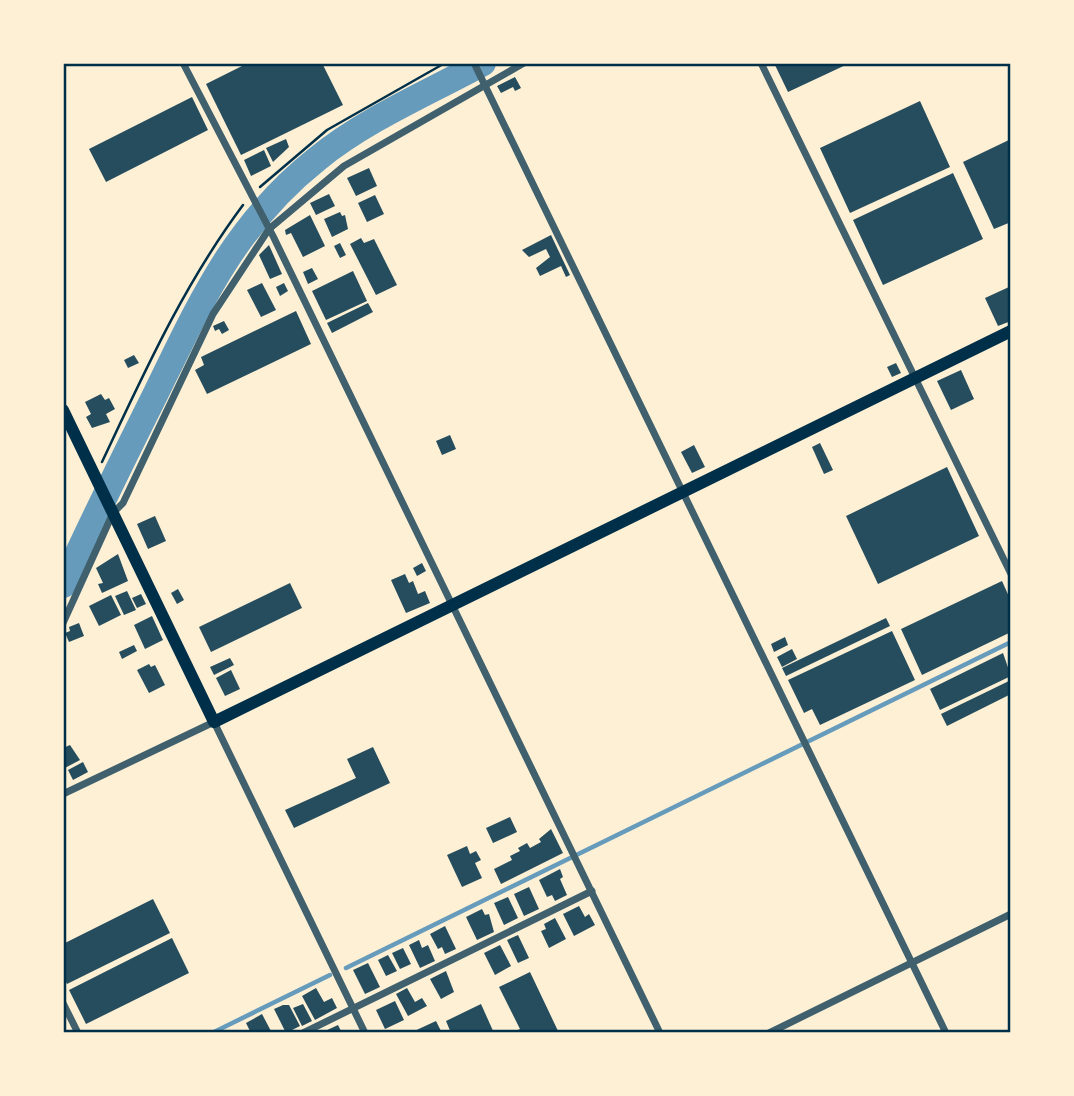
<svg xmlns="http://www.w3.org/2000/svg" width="1074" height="1096" font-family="'Golos Text',sans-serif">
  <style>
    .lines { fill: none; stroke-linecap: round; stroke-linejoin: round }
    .stream { stroke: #669bbc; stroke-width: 4.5 }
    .river { stroke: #669bbc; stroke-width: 26 }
    .building { fill: #264d5e }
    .path { stroke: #003049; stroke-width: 2.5 }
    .minor { stroke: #3f606c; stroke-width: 7 }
    .secondary { stroke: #003049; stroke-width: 12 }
    .neatline { fill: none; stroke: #003049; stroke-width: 2.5 }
  </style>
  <rect width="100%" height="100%" fill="#fdf0d5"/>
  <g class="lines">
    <g class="stream">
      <polyline points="346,968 1011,642"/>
      <polyline points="212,1033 330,975"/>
    </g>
    <path class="river" d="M 63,585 C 93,520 124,457 156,393 C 201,301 235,224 317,159 C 366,119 428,93 483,63"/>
  </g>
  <g class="building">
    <polygon points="248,63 322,63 343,105 241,155 206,84"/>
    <polygon points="774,63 850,63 788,92"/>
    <polygon points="515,77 521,88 515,91 513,87 501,93 497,86"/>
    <polygon points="192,97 208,130 106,182 89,149"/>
    <polygon points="920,101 950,167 850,213 820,148"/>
    <polygon points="286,139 289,147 273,162 266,148"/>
    <polygon points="1011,139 1011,222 994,229 963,162"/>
    <polygon points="264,150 271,166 251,176 244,160"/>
    <polygon points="369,168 377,186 356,196 347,178"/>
    <polygon points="953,173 983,239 883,285 853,220"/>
    <polygon points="329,194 335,206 316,215 310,203"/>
    <polygon points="375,195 384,214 367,222 358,203"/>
    <polygon points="340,212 342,216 345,215 348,229 332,237 324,219"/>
    <polygon points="310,215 325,246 303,257 291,233 286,235 285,230"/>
    <polygon points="551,235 570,275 566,277 561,266 540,276 536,268 550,257 546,249 529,257 522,250"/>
    <polygon points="361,238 364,243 374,239 397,285 376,295 350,244"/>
    <polygon points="340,243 346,255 340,258 334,246"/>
    <polygon points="269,245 282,274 270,279 259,255"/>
    <polygon points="312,268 318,279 308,284 303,272"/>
    <polygon points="353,271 367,301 326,320 312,291"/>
    <polygon points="262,283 276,310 261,317 247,290"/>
    <polygon points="284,283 288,291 280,296 276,287"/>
    <polygon points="1009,287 1011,321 998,326 985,298"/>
    <polygon points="368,303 373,312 332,333 327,323"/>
    <polygon points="296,311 311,344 207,394 195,370 204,365 201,357"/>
    <polygon points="224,321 229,330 222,334 219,329 215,331 213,326"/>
    <polygon points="134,355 139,363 128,368 124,360"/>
    <polygon points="896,363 901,373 892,377 887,367"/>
    <polygon points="961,370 974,399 951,410 937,381"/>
    <polygon points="101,394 105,400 109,398 115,409 106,414 110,422 92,428 86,417 91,414 85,402"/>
    <polygon points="450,435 456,449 442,455 436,441"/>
    <polygon points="820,443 833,470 824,474 812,447"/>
    <polygon points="694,445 705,467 692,473 681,452"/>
    <polygon points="947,467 979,536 878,584 846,516"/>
    <polygon points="155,516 166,541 148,549 137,524"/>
    <polygon points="118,554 128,581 102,593 98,584 103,583 96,568"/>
    <polygon points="422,563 426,571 417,576 413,568"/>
    <polygon points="405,574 409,583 413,581 418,594 425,591 430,603 406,613 391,580"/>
    <polygon points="1002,581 1011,601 1011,632 922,675 901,629"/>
    <polygon points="290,583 302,608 211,652 199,627"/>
    <polygon points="178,589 184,600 177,604 171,593"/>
    <polygon points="127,591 136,610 124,615 115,596"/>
    <polygon points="141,594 146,604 137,608 132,598"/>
    <polygon points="111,595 121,615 99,626 89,606"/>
    <polygon points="152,616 163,640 145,649 134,625"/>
    <polygon points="886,618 890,626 786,676 782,668"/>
    <polygon points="79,623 84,636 69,642 65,633 70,631 69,627"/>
    <polygon points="892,631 915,680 820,725 812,709 804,713 788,680"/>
    <polygon points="785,637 788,645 774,652 771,644"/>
    <polygon points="134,645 137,651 122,659 119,652"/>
    <polygon points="792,649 797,659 782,667 777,657"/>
    <polygon points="1003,653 1011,676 940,710 930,689"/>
    <polygon points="230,658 234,665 214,675 210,667"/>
    <polygon points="149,664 151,667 155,665 165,685 149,693 137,670"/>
    <polygon points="231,670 240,689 225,696 216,678"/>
    <polygon points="1011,680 1011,694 947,726 941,714"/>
    <polygon points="70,745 80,760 63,769 63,748"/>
    <polygon points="373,747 390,783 294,828 285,810 356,778 347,759"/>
    <polygon points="83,762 88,772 73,780 68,770"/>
    <polygon points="510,817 517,832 493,843 486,828"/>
    <polygon points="551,829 563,853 501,884 494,869 512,860 510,856 520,851 518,848 527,843 530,848 541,842 539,839"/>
    <polygon points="467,846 470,854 476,851 481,860 475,863 482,878 462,887 447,855"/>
    <polygon points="560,869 563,877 560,879 567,895 555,901 552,895 547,897 539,880"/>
    <polygon points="529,887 539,909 524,916 514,894"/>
    <polygon points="508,897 518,918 504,925 494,903"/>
    <polygon points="153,899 170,933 67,984 63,977 63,944"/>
    <polygon points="579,906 585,917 589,914 595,925 574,936 563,914"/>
    <polygon points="482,909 485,915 489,914 494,932 477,940 466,917"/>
    <polygon points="555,918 566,939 549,948 541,931 546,929 544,924"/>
    <polygon points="445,926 456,949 445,954 442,947 438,949 430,934"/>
    <polygon points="518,935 529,958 518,963 507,940"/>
    <polygon points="172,938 189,973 86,1024 69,990"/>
    <polygon points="419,940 422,948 428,945 435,961 420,968 409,945"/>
    <polygon points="500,945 511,966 495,975 484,953"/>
    <polygon points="403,948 411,964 400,969 392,953"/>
    <polygon points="388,955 397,971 386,976 378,960"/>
    <polygon points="368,963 380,987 365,994 353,970"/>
    <polygon points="446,971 454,992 441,999 430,979"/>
    <polygon points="530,972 559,1033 511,1033 520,1029 499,987"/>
    <polygon points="316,988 324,1002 332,998 337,1008 315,1020 302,996"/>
    <polygon points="407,988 415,1002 422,998 427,1006 408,1016 396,994"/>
    <polygon points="395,1001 404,1020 385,1029 376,1010"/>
    <polygon points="303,1004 312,1021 302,1026 293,1008"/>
    <polygon points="481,1004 494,1033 451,1033 446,1021"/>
    <polygon points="283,1005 289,1005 300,1026 286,1033 274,1009"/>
    <polygon points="262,1014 272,1033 251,1033 246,1023"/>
    <polygon points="436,1021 442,1033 410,1033"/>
    <polygon points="338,1025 342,1033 326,1033 325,1031"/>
  </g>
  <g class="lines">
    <g class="path">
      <polyline points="260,187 327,130 445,63"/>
      <path d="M 102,462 C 144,373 184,284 243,205"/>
    </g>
    <g class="minor">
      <polyline points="183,63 273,236 660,1033"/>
      <polyline points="474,63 946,1033"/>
      <polyline points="761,63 1011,574"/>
      <polyline points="63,623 113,513 123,503 213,314 269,229 344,166 524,63"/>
      <polyline points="63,794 214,722 365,1033"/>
      <polyline points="63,1003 78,1033"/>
      <polyline points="303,1033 592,891"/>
      <polyline points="769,1033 1011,914"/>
    </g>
    <polyline class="secondary" points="63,410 214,722 1011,331"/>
  </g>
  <rect width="1074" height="1096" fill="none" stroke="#fdf0d5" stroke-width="130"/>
  <rect x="65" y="65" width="944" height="966" class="neatline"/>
</svg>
